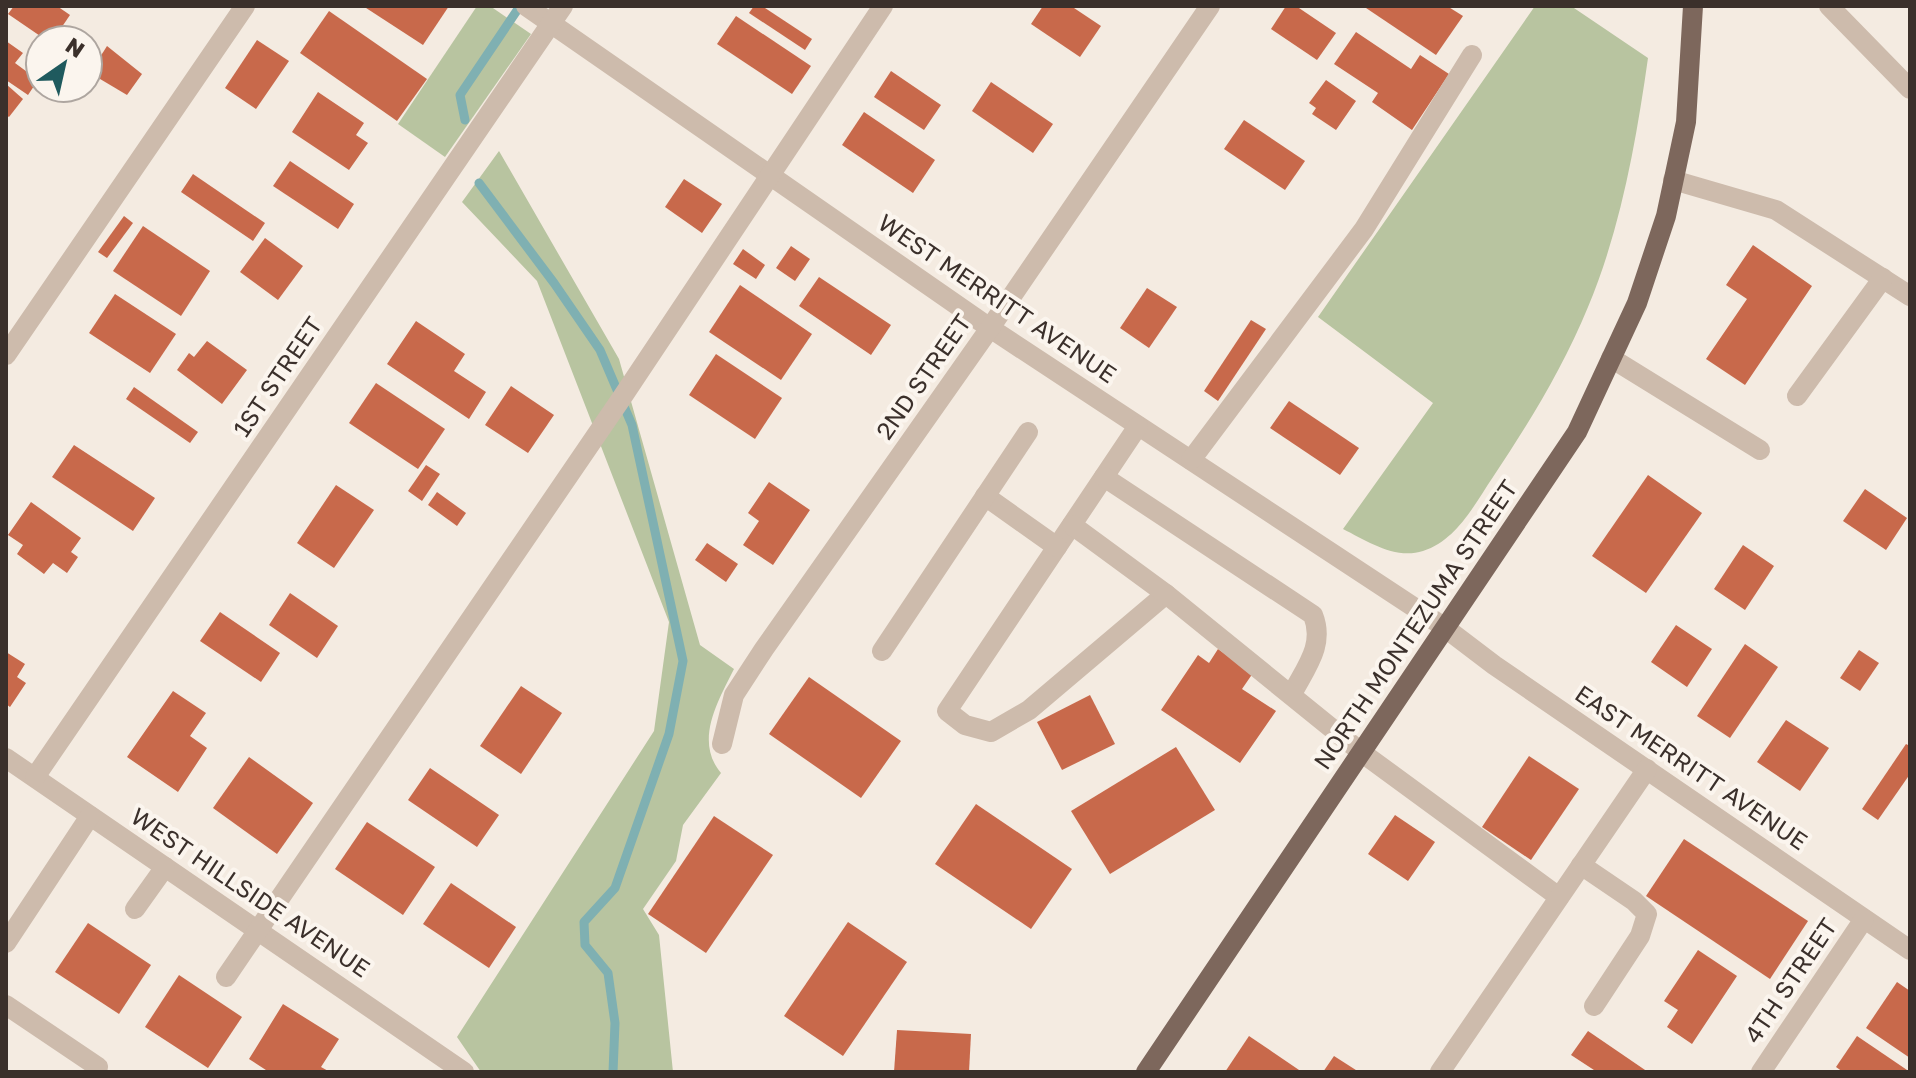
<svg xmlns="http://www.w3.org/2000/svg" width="1916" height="1078" font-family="'Golos Text',sans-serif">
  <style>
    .green { fill: #b8c4a0 }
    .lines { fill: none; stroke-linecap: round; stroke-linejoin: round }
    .stream { stroke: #7fb0b2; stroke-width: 9 }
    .building { fill: #c8694b }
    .minor { stroke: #cdbbac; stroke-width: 20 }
    .major { stroke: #7d675c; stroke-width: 20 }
    .labels { text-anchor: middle; stroke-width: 8; stroke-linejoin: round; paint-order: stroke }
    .street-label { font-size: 24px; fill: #3b302b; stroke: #fbf5ee }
  </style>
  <rect width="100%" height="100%" fill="#f4ebe1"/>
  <g class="green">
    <polygon points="477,6 490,6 531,34 445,157 398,124"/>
    <path d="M 1535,6 L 1571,6 L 1648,58 C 1636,142 1621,228 1588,307 C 1563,368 1529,423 1493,477 C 1474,505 1457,540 1423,551 C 1395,560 1367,541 1343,529 L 1433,403 L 1318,317 Z"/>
    <path d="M 499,151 L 619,359 L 700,645 L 734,669 C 718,701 694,741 721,773 L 683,825 L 676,861 L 643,909 L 659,935 L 673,1072 L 481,1072 L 457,1037 L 654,731 L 669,622 L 537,281 L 462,202 Z"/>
  </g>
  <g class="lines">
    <g class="stream">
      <polyline points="465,120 460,95 520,6"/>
      <polyline points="479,183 554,283 600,350 632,425 683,661 669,734 615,888 584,922 585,945 608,973 615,1023 613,1072"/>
    </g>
  </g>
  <g class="building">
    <polygon points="14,6 57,6 70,15 53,40 46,40 8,14"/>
    <polygon points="363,6 449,6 423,45"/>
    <polygon points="754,6 762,6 812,39 805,50 749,13"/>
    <polygon points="1043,6 1071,6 1101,26 1080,57 1031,24"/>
    <polygon points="1286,6 1296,6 1336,33 1317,60 1271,29"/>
    <polygon points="1368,6 1447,6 1463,16 1436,55 1366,8"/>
    <polygon points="329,11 427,79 397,121 300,53"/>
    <polygon points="736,16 811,66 792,94 717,44"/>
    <polygon points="1356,32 1411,69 1420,55 1449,74 1412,130 1372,102 1378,93 1334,64"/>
    <polygon points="257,40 289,61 256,109 225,88"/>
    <polygon points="6,41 23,53 15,63 38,80 28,95 6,80"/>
    <polygon points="107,46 142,74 127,95 90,73"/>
    <polygon points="891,71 941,105 924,130 874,97"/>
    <polygon points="1326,80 1356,101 1336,130 1312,114 1316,108 1309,103"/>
    <polygon points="991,82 1053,124 1033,153 972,111"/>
    <polygon points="6,84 23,99 9,117 6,115"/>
    <polygon points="318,92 364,123 356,135 368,143 349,170 292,132"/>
    <polygon points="864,112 935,160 913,193 842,145"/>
    <polygon points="1244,120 1305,161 1285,190 1224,149"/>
    <polygon points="290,161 354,204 338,229 273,186"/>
    <polygon points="193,174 265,223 253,241 181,192"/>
    <polygon points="684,179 722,204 702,233 665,207"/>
    <polygon points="124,216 133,223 107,258 98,252"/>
    <polygon points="143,226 210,271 181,316 113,271"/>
    <polygon points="265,238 303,266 278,300 240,272"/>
    <polygon points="1753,245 1812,286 1745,385 1706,359 1747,299 1726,285"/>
    <polygon points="791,246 810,259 795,281 776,268"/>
    <polygon points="743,249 765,265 756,279 733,264"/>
    <polygon points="819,277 891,325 871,355 799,306"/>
    <polygon points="740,285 812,334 781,380 709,332"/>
    <polygon points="1147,288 1177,307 1149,348 1120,328"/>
    <polygon points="115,294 176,334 150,373 89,333"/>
    <polygon points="1251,320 1266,329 1218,401 1204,391"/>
    <polygon points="416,321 465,354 454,371 486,392 469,419 387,364"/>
    <polygon points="207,341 247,370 222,404 177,370 189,353 194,357"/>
    <polygon points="716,354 782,398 755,439 689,395"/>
    <polygon points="376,383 445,429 418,469 349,423"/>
    <polygon points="511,386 554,415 528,453 485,425"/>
    <polygon points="134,387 198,432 190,443 126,399"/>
    <polygon points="1289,401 1359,448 1340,475 1270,428"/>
    <polygon points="74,445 155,498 133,531 52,477"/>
    <polygon points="426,465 440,474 422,501 408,491"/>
    <polygon points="1648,475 1702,513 1646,593 1592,556"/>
    <polygon points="769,482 810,510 773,565 743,545 759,521 748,513"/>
    <polygon points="336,485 374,510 334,568 297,543"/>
    <polygon points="1865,489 1907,518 1886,550 1843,521"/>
    <polygon points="437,492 466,513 457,526 428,505"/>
    <polygon points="31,502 81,538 71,552 78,557 67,573 53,563 44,574 17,554 23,545 8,535"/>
    <polygon points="707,543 738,564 726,582 695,560"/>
    <polygon points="1743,545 1774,566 1745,610 1714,589"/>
    <polygon points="290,593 338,626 317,658 269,625"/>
    <polygon points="220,612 280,653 261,682 200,641"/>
    <polygon points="1676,625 1712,649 1687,687 1651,662"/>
    <polygon points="1745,644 1778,667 1730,738 1697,716"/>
    <polygon points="1218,649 1253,673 1242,689 1276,711 1240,763 1161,710 1198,655 1209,663"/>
    <polygon points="1859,650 1879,663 1860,691 1840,678"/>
    <polygon points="6,652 25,664 17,677 26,683 10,707 6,704"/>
    <polygon points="809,677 901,741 861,798 769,734"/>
    <polygon points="521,686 562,713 521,774 480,746"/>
    <polygon points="173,691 206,713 190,736 207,748 178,792 127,757"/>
    <polygon points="1090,695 1115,744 1062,770 1037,722"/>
    <polygon points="1786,720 1829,748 1800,791 1757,762"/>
    <polygon points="1906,744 1910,746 1910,774 1878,820 1862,809"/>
    <polygon points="1176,747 1215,810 1110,874 1071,811"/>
    <polygon points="1529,756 1579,789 1531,860 1482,827"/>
    <polygon points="249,757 313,803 277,854 213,808"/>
    <polygon points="430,768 499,815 477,847 408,800"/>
    <polygon points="976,804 1072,869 1031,929 935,864"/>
    <polygon points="1395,815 1435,842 1408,881 1368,854"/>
    <polygon points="714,816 773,855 706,953 648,914"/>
    <polygon points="367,822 435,867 403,915 335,869"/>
    <polygon points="1684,839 1808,921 1770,979 1646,896"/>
    <polygon points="451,883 516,927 489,968 423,924"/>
    <polygon points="848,922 907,962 843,1056 784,1016"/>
    <polygon points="88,923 151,965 119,1014 55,972"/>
    <polygon points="1698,950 1737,976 1692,1044 1667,1027 1678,1010 1664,1001"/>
    <polygon points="179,975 242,1017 208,1068 145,1027"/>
    <polygon points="1897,982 1910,991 1910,1058 1866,1028"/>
    <polygon points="283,1004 339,1039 321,1067 330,1072 269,1072 249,1059"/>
    <polygon points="897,1030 971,1034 969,1072 894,1072"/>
    <polygon points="1588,1031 1648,1072 1597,1072 1571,1055"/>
    <polygon points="1249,1036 1302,1072 1225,1072"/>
    <polygon points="1857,1036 1910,1072 1843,1072 1836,1067"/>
    <polygon points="1334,1056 1359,1072 1323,1072"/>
  </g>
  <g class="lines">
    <g class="minor">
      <polyline points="526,6 990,328 1444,627 1494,665 1910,950"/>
      <polyline points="1829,6 1910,89"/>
      <polyline points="1673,180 1776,210 1910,296"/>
      <polyline points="6,355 245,6"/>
      <polyline points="1611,358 1760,450"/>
      <polyline points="1797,396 1883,278"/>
      <polyline points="1138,426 947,711 965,725 991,732 1029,710 1166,594"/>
      <polyline points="1191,460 1364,229 1472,55"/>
      <path d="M 1104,477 L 1313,615 C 1325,645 1306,667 1292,694"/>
      <polyline points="985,496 1057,547"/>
      <polyline points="1072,525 1166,594 1361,752 1559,897"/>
      <polyline points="882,651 1028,432"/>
      <polyline points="722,744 734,695 764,649 990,328 1210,6"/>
      <polyline points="6,758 464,1072"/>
      <polyline points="35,777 563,6"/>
      <polyline points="1581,865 1634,901 1647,914 1640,936 1594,1006"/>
      <polyline points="135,909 165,867"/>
      <polyline points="6,943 90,816"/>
      <polyline points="226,977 621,399 883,6"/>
      <polyline points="6,1005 98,1067"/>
      <polyline points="1440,1072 1647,769"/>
      <polyline points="1761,1072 1864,919"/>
    </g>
    <polyline class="major" points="1146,1072 1577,432 1637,303 1666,216 1686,122 1693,6"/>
  </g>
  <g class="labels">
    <g class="street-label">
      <text transform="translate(997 299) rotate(34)" y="8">WEST MERRITT AVENUE</text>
      <text transform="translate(278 377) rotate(-56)" y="8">1ST STREET</text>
      <text transform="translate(924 377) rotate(-55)" y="8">2ND STREET</text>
      <text transform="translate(1416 625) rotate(-56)" y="8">NORTH MONTEZUMA STREET</text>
      <text transform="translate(1691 768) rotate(34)" y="8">EAST MERRITT AVENUE</text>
      <text transform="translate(250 893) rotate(34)" y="8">WEST HILLSIDE AVENUE</text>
      <text transform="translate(1791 981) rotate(-56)" y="8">4TH STREET</text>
    </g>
  </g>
  <rect width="1916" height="1078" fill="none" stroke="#3b302b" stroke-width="16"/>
  <g transform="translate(64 64) rotate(34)"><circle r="38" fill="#fbf5ee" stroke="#aea6a0" stroke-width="2"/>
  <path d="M0-6L14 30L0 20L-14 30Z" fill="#1f5a5e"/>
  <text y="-12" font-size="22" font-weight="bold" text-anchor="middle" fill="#3b302b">N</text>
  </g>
</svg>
